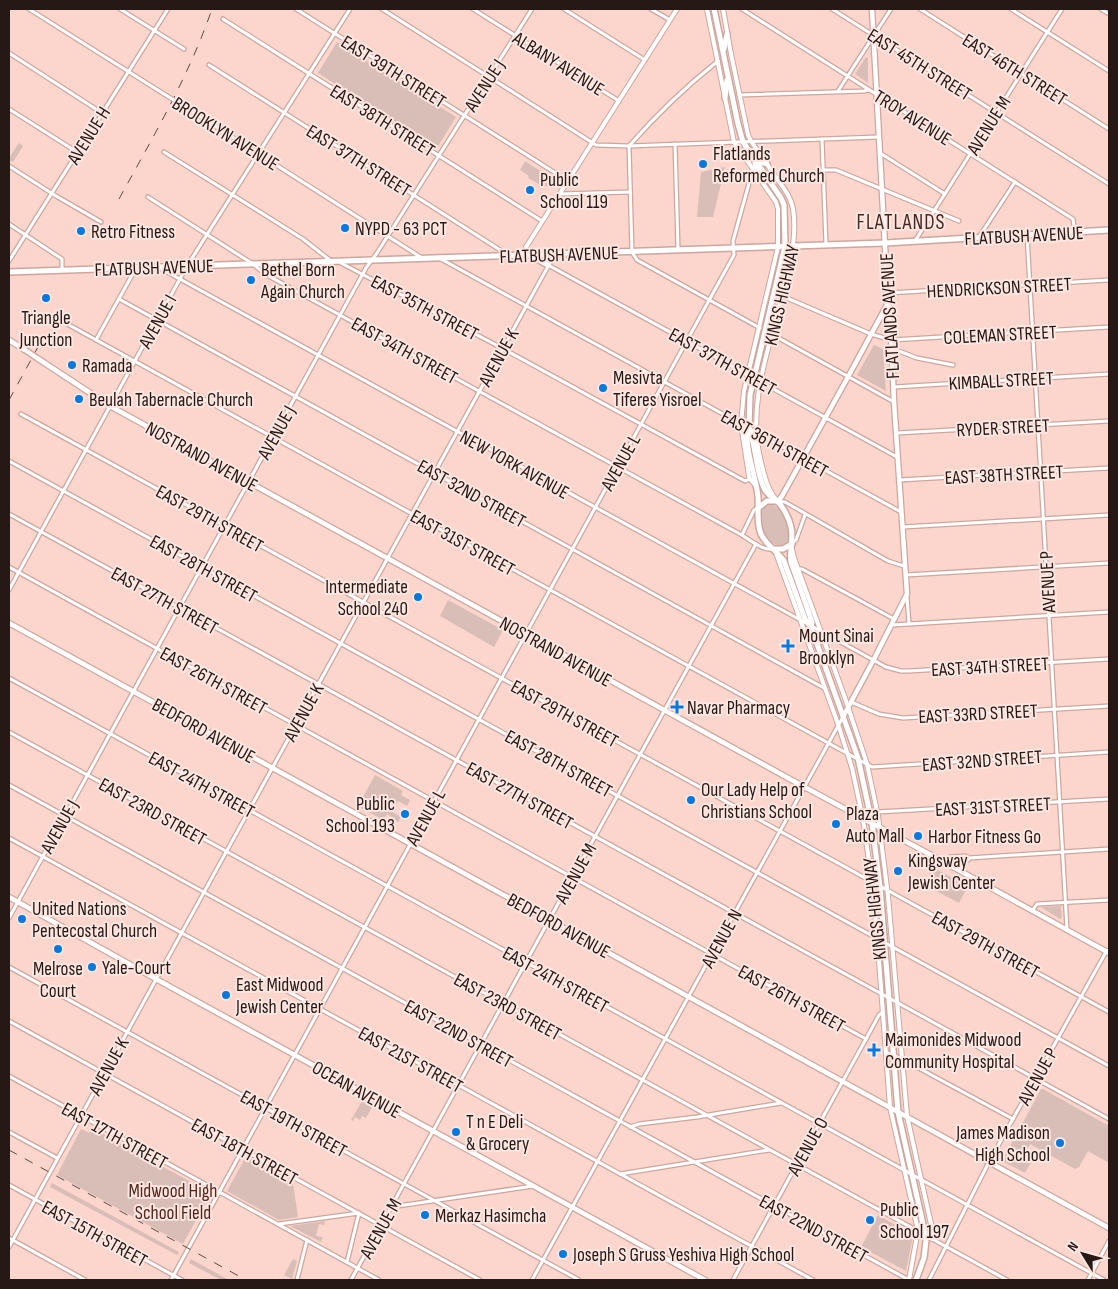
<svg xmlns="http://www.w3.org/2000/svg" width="1118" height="1289" font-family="'Sofia Sans Condensed',sans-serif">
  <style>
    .green { fill: #d9beb8 }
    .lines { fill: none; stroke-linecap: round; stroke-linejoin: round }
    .minor-casing { stroke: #cda79f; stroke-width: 5.5 }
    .tertiary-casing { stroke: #cda79f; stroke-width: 6 }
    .secondary-casing { stroke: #cda79f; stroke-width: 7 }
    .primary-casing { stroke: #cda79f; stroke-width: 8 }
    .minor { stroke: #fff; stroke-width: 3 }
    .tertiary { stroke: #fff; stroke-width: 4 }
    .secondary { stroke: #fff; stroke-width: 4.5 }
    .primary { stroke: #fff; stroke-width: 5 }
    .rail { stroke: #5e4a45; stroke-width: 1; stroke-dasharray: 9 9; stroke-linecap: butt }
    .minor-bridge-casing { stroke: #cda79f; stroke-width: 5.5; stroke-linecap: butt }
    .secondary-bridge-casing { stroke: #cda79f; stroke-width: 7; stroke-linecap: butt }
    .minor-bridge { stroke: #fff; stroke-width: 3 }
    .secondary-bridge { stroke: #fff; stroke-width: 4.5 }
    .poi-dot { fill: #0778e0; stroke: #fee6e1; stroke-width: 2 }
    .labels { text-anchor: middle; stroke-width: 4; stroke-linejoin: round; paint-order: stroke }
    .street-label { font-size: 19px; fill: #251815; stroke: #fee6e1 }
    .poi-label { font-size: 19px; fill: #251815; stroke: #fee6e1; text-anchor: start }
    .park-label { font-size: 19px; fill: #53241b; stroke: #fee6e1 }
    .quarter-label { font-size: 21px; letter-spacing: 1px; fill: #452822; stroke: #fee6e1 }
  </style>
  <rect width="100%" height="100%" fill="#fcd5cc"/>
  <g class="green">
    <polygon points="337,42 456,117 437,148 318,73"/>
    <polygon points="866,57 868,58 868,83 855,74"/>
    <polygon points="19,143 23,146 13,162 9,160 9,158"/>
    <polygon points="525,161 551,178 546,187 543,185 542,186 528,178 529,176 520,170"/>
    <polygon points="725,167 713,217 697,217 701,172"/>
    <polygon points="874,345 883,349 886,391 857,375"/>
    <path d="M 771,503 C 785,510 797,536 783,547 C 765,545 753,517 766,504 Z"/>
    <polygon points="448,600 503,630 494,647 440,616"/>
    <polygon points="375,775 403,791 401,795 410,800 407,806 398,801 392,810 389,809 389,810 401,817 398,822 391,819 392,817 387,814 383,820 358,806"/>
    <polygon points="928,865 968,886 959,903 931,888"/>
    <polygon points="1061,906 1062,917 1060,919 1041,907"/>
    <polygon points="1041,1089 1043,1089 1109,1126 1109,1163 1088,1151 1079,1167 1075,1169 1030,1144 1026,1151 1035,1156 1025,1173 1002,1161"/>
    <polygon points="362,1101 372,1107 366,1118 362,1116 360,1120 355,1117 353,1121 351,1120"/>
    <polygon points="92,1128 211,1193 183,1244 57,1175 81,1129 89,1133"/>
    <polygon points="251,1159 293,1183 298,1217 279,1220 227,1191 244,1160 246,1161 249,1161"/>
    <polygon points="52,1183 179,1252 177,1255 50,1187"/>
    <polygon points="878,1215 913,1235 906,1271 861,1247"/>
    <polygon points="325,1221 324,1225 319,1224 316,1236 323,1237 321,1242 290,1226"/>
    <polygon points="191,1259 229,1280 221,1280 189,1263"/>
    <polygon points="293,1259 297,1261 292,1279 284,1275"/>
  </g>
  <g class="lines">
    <defs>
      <g id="minor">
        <polyline points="29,9 164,94"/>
        <polyline points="120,9 184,49"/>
        <polyline points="296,9 568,181"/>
        <polyline points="382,9 596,145 629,146 878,137"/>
        <polyline points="473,9 619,101"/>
        <polyline points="564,9 645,60"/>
        <polyline points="651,9 670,20"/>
        <polyline points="742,9 1073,219 1075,232"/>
        <polyline points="832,9 1109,184"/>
        <polyline points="920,9 1109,129"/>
        <polyline points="1011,9 1109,71"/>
        <polyline points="1101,9 1109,14"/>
        <polyline points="223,19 542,221"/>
        <polyline points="9,53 102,113"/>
        <path d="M 718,61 C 684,88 658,113 629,146 L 632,252 L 637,260 L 760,328"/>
        <polyline points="209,65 508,255"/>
        <polyline points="838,91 891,9"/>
        <polyline points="739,95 864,91 868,90"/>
        <polyline points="182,105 422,258"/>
        <polyline points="9,109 77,152"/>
        <polyline points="822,139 826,244"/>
        <polyline points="675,144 678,249"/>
        <polyline points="164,152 303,239 331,261"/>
        <polyline points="880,153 945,194"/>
        <polyline points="9,166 56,196 101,222"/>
        <polyline points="823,170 836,170 959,221"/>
        <polyline points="560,194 630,192"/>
        <path d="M 148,197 L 253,264 L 265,274 L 740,534 C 749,539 762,551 773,549"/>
        <polyline points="9,224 62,259 62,270"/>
        <polyline points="1027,235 1067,929"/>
        <polyline points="979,237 1015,182"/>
        <polyline points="915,241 1062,9"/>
        <polyline points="441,259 901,512"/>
        <polyline points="9,261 168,9"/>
        <polyline points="341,263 498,346 745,481 750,479"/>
        <polyline points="548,265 897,457"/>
        <polyline points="158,267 886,667 901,671 909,671 1109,659"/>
        <polyline points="775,293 871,334 891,340 1109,327"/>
        <polyline points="888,293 1109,280"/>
        <polyline points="119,299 824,688"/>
        <polyline points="69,325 872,767 1109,752"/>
        <polyline points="766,331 894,402"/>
        <polyline points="96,340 136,268"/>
        <polyline points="891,348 917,358 953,365"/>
        <polyline points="894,387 1109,374"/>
        <polyline points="21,414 1109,1012"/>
        <polyline points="897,433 1109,421"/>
        <polyline points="9,461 1109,1066"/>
        <polyline points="899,480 1109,468"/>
        <polyline points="778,501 785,502 888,561 904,566"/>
        <polyline points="9,514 1109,1119"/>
        <polyline points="903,527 1109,515"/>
        <polyline points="742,535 754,510 758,508"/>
        <polyline points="792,543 796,540 805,515"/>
        <polyline points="9,567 866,1039"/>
        <polyline points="798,569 802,569 894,619"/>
        <polyline points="906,575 1109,563"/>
        <polyline points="9,590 187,266 350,9"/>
        <polyline points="907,597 909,624"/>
        <polyline points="892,625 1109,612"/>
        <polyline points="9,678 1104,1280"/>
        <polyline points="851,702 879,714 903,718 1109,706"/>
        <polyline points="9,732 1007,1280"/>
        <polyline points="9,785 909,1280"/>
        <polyline points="877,812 1109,799"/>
        <polyline points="9,838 813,1280"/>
        <polyline points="944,862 950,857 965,856 969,858 1109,849"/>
        <polyline points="947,862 957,863 968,860 969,858"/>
        <polyline points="1032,911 1037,904 1109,900"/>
        <polyline points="9,918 366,268 377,253 532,9"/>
        <polyline points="9,967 579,1280"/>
        <polyline points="9,1021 480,1280"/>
        <polyline points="886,1052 902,1059 1013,1119"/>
        <polyline points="9,1076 379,1280"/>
        <polyline points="630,1127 639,1124 697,1117 781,1103"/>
        <polyline points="9,1132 57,1158"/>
        <polyline points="620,1174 769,1150"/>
        <polyline points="9,1185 182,1280"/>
        <polyline points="391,1207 533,1186"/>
        <polyline points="279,1224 359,1213 347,1262"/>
        <polyline points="9,1238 85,1280"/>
        <polyline points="9,1247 551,261 550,254"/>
        <polyline points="171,1280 729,264 734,255 733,241 753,169"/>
        <polyline points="297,1280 307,1240"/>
        <polyline points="351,1280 756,544"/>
        <polyline points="532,1280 843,717"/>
        <polyline points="733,1280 866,1039 879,1015 883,1012"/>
        <polyline points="929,1280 989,1162 1106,952 1109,950"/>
        <polyline points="1088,1280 1109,1241"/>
      </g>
      <g id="tertiary">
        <polyline points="707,9 734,142 776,202 778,209 778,247 744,391 741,424 749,476 750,479 756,486"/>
        <path d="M 723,9 L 731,54 L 748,135 L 751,141 C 759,153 767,164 775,176 C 782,186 791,196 793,209 C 797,232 792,257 786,280 C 773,339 745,401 761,462 C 764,474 767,488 775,498"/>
        <polyline points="525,255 526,247 677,9"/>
        <polyline points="792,549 794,558 845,698 867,764 878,816 888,896 907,1116 933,1233 932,1239"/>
        <polyline points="776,553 838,724 852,768 863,819 872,882 877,934 890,1107 918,1230 909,1280"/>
      </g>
      <g id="secondary">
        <polyline points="9,340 25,350"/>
        <polyline points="37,358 110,406 799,784 944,862 1109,953"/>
        <polyline points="778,501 782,496 848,377 888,303"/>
        <polyline points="9,623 1109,1228"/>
        <polyline points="843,717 873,661 907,594 894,402 891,334 888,301 872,9"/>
        <polyline points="9,897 156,979 705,1280"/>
      </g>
      <g id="primary">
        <path d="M 714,9 L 738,124 L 743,142 L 781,198 L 784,205 L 785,246 L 750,395 L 749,429 C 742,442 757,480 758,497 C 759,510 756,522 761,534 C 766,545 777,551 784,561 L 805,619 L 811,627 L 858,758 L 872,823 L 880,887 L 898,1112 L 921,1215 L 926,1240 L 924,1258 L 916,1280"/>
        <polyline points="724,49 727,34"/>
        <polyline points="725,98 727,80"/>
        <polyline points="755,160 767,164"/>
        <polyline points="755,163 758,176"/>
        <polyline points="530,255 548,265"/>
        <polyline points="9,272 885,243 1109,230"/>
        <path d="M 749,429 C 757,448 755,471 765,490 C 768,495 772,497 776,500 C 783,506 789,518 791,527 C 794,539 789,551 791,562 L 812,622 L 811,626"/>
        <polyline points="758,508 767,501 775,501"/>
        <polyline points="774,549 783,549 792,544"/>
      </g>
    </defs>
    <use href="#minor" class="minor-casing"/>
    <use href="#tertiary" class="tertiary-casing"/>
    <use href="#secondary" class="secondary-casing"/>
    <use href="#primary" class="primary-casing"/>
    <use href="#minor" class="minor"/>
    <use href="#tertiary" class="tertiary"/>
    <use href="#secondary" class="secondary"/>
    <use href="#primary" class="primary"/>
    <g class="rail">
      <path d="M 119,199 C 153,137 189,76 212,9"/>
      <polyline points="9,400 38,347"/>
      <polyline points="9,1150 246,1280"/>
    </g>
    <defs>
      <polyline id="minor-bridge" points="164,94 182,105"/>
      <polyline id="secondary-bridge" points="25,350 37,358"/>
    </defs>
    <use href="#minor-bridge" class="minor-bridge-casing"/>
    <use href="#secondary-bridge" class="secondary-bridge-casing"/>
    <use href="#minor-bridge" class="minor-bridge"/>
    <use href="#secondary-bridge" class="secondary-bridge"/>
  </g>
  <g class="poi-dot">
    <circle cx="703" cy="164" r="5"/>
    <circle cx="530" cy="190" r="5"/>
    <circle cx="345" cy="228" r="5"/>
    <circle cx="81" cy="231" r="5"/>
    <circle cx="251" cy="280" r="5"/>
    <circle cx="46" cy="298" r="5"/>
    <circle cx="72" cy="365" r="5"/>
    <circle cx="603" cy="388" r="5"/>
    <circle cx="79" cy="399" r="5"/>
    <circle cx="418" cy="597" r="5"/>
    <path d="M785.5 638.5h5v5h5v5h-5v5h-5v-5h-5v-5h5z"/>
    <path d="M674.5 699.5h5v5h5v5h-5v5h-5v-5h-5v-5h5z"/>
    <circle cx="691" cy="800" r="5"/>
    <circle cx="405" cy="814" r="5"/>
    <circle cx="836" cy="824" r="5"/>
    <circle cx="918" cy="836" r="5"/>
    <circle cx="898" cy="871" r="5"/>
    <circle cx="22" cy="919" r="5"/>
    <circle cx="58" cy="949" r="5"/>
    <circle cx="92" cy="967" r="5"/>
    <circle cx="226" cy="995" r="5"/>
    <path d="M871.5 1042.5h5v5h5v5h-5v5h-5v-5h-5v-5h5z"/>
    <circle cx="456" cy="1132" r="5"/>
    <circle cx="1060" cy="1143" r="5"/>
    <circle cx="425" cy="1215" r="5"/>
    <circle cx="870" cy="1220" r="5"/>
    <circle cx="563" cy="1254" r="5"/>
  </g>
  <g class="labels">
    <g class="street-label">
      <text transform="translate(559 63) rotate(32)" y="7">ALBANY AVENUE</text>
      <text transform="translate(920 64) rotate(32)" y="7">EAST 45TH STREET</text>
      <text transform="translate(1015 69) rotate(32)" y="7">EAST 46TH STREET</text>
      <text transform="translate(394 71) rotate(32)" y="7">EAST 39TH STREET</text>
      <text transform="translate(484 85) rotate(-57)" y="7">AVENUE J</text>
      <text transform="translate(913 117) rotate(32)" y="7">TROY AVENUE</text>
      <text transform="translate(383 120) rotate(32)" y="7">EAST 38TH STREET</text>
      <text transform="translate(988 125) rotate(-58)" y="7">AVENUE M</text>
      <text transform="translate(226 133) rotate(32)" y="7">BROOKLYN AVENUE</text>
      <text transform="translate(88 135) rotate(-58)" y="7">AVENUE H</text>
      <text transform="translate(359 160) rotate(32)" y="7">EAST 37TH STREET</text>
      <text transform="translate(1024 235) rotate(-3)" y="7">FLATBUSH AVENUE</text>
      <text transform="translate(559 254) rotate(-2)" y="7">FLATBUSH AVENUE</text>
      <text transform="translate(154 267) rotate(-2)" y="7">FLATBUSH AVENUE</text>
      <text transform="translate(999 287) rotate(-3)" y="7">HENDRICKSON STREET</text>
      <text transform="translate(781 295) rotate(-77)" y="7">KINGS HIGHWAY</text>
      <text transform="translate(425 307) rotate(28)" y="7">EAST 35TH STREET</text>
      <text transform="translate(889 316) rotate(-93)" y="7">FLATLANDS AVENUE</text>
      <text transform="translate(157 321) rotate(-61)" y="7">AVENUE I</text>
      <text transform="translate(1000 334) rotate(-3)" y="7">COLEMAN STREET</text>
      <text transform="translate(405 350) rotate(29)" y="7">EAST 34TH STREET</text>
      <text transform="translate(498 357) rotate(-61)" y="7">AVENUE K</text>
      <text transform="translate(723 361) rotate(29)" y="7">EAST 37TH STREET</text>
      <text transform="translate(1001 380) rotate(-3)" y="7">KIMBALL STREET</text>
      <text transform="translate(1003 427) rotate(-3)" y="7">RYDER STREET</text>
      <text transform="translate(276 432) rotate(-61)" y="7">AVENUE J</text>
      <text transform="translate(775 443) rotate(29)" y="7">EAST 36TH STREET</text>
      <text transform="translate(202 456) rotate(29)" y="7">NOSTRAND AVENUE</text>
      <text transform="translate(620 462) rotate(-61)" y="7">AVENUE L</text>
      <text transform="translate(515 464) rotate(29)" y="7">NEW YORK AVENUE</text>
      <text transform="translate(1004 474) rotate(-3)" y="7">EAST 38TH STREET</text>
      <text transform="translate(472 493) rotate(29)" y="7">EAST 32ND STREET</text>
      <text transform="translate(210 518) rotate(29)" y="7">EAST 29TH STREET</text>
      <text transform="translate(463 542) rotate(29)" y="7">EAST 31ST STREET</text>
      <text transform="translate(204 568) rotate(29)" y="7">EAST 28TH STREET</text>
      <text transform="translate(1047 582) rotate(-93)" y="7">AVENUE P</text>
      <text transform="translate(165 600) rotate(29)" y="7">EAST 27TH STREET</text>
      <text transform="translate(556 651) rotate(29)" y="7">NOSTRAND AVENUE</text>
      <text transform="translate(990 666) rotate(-3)" y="7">EAST 34TH STREET</text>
      <text transform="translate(214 680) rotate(29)" y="7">EAST 26TH STREET</text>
      <text transform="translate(303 712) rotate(-61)" y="7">AVENUE K</text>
      <text transform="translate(565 713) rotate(29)" y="7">EAST 29TH STREET</text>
      <text transform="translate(978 713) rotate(-3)" y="7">EAST 33RD STREET</text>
      <text transform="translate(204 730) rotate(29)" y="7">BEDFORD AVENUE</text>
      <text transform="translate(982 760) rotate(-4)" y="7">EAST 32ND STREET</text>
      <text transform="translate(559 763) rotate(29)" y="7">EAST 28TH STREET</text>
      <text transform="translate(202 784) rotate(29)" y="7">EAST 24TH STREET</text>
      <text transform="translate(520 795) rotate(29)" y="7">EAST 27TH STREET</text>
      <text transform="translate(993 806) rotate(-3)" y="7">EAST 31ST STREET</text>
      <text transform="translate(153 811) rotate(29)" y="7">EAST 23RD STREET</text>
      <text transform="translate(425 817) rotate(-61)" y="7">AVENUE L</text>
      <text transform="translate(59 826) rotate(-61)" y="7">AVENUE J</text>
      <text transform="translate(575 873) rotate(-61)" y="7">AVENUE M</text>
      <text transform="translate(874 909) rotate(-96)" y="7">KINGS HIGHWAY</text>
      <text transform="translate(559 925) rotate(29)" y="7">BEDFORD AVENUE</text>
      <text transform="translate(721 938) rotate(-61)" y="7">AVENUE N</text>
      <text transform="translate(986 944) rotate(29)" y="7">EAST 29TH STREET</text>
      <text transform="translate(556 979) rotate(29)" y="7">EAST 24TH STREET</text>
      <text transform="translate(792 998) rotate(29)" y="7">EAST 26TH STREET</text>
      <text transform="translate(508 1006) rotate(29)" y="7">EAST 23RD STREET</text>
      <text transform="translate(459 1033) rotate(29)" y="7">EAST 22ND STREET</text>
      <text transform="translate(411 1059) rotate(29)" y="7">EAST 21ST STREET</text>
      <text transform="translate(108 1066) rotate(-61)" y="7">AVENUE K</text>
      <text transform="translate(1037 1076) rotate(-61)" y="7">AVENUE P</text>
      <text transform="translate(357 1089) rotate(29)" y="7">OCEAN AVENUE</text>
      <text transform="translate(294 1123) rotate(29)" y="7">EAST 19TH STREET</text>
      <text transform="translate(115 1135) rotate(29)" y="7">EAST 17TH STREET</text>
      <text transform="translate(807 1146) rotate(-61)" y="7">AVENUE O</text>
      <text transform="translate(245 1151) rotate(29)" y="7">EAST 18TH STREET</text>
      <text transform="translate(380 1228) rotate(-61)" y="7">AVENUE M</text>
      <text transform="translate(814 1228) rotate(29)" y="7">EAST 22ND STREET</text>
      <text transform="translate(95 1233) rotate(29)" y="7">EAST 15TH STREET</text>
    </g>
    <g class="poi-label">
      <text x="713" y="160">Flatlands<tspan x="713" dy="22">Reformed Church</tspan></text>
      <text x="540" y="186">Public<tspan x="540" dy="22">School 119</tspan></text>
      <text x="355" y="235">NYPD - 63 PCT</text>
      <text x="91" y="238">Retro Fitness</text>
      <text x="261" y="276">Bethel Born<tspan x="261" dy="22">Again Church</tspan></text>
      <text x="46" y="324" text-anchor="middle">Triangle<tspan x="46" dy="22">Junction</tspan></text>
      <text x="82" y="372">Ramada</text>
      <text x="613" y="384">Mesivta<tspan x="613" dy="22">Tiferes Yisroel</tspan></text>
      <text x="89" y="406">Beulah Tabernacle Church</text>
      <text x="408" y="593" text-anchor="end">Intermediate<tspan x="408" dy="22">School 240</tspan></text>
      <text x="799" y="642">Mount Sinai<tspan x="799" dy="22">Brooklyn</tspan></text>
      <text x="687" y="714">Navar Pharmacy</text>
      <text x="701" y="796">Our Lady Help of<tspan x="701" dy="22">Christians School</tspan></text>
      <text x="395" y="810" text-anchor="end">Public<tspan x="395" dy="22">School 193</tspan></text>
      <text x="846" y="820">Plaza<tspan x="846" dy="22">Auto Mall</tspan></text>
      <text x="928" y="843">Harbor Fitness Go</text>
      <text x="908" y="867">Kingsway<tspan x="908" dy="22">Jewish Center</tspan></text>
      <text x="32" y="915">United Nations<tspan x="32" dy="22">Pentecostal Church</tspan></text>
      <text x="102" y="974">Yale-Court</text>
      <text x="58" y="975" text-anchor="middle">Melrose<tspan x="58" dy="22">Court</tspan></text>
      <text x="236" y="991">East Midwood<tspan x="236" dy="22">Jewish Center</tspan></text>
      <text x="885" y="1046">Maimonides Midwood<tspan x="885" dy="22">Community Hospital</tspan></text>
      <text x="466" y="1128">T n E Deli<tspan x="466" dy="22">&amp; Grocery</tspan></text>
      <text x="1050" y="1139" text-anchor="end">James Madison<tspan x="1050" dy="22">High School</tspan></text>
      <text x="880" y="1216">Public<tspan x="880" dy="22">School 197</tspan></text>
      <text x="435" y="1222">Merkaz Hasimcha</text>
      <text x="573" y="1261">Joseph S Gruss Yeshiva High School</text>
    </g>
    <g class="park-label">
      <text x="173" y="1197">Midwood High<tspan x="173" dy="22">School Field</tspan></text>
    </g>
    <g class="quarter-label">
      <text x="901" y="229">FLATLANDS</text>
    </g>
  </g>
  <rect width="1118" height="1289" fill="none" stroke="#251815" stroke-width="20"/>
  <g transform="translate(1083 1254) rotate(307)" stroke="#fee6e1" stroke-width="4" paint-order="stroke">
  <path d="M0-4L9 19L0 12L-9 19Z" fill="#251815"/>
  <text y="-8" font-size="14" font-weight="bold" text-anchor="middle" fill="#251815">N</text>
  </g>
</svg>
